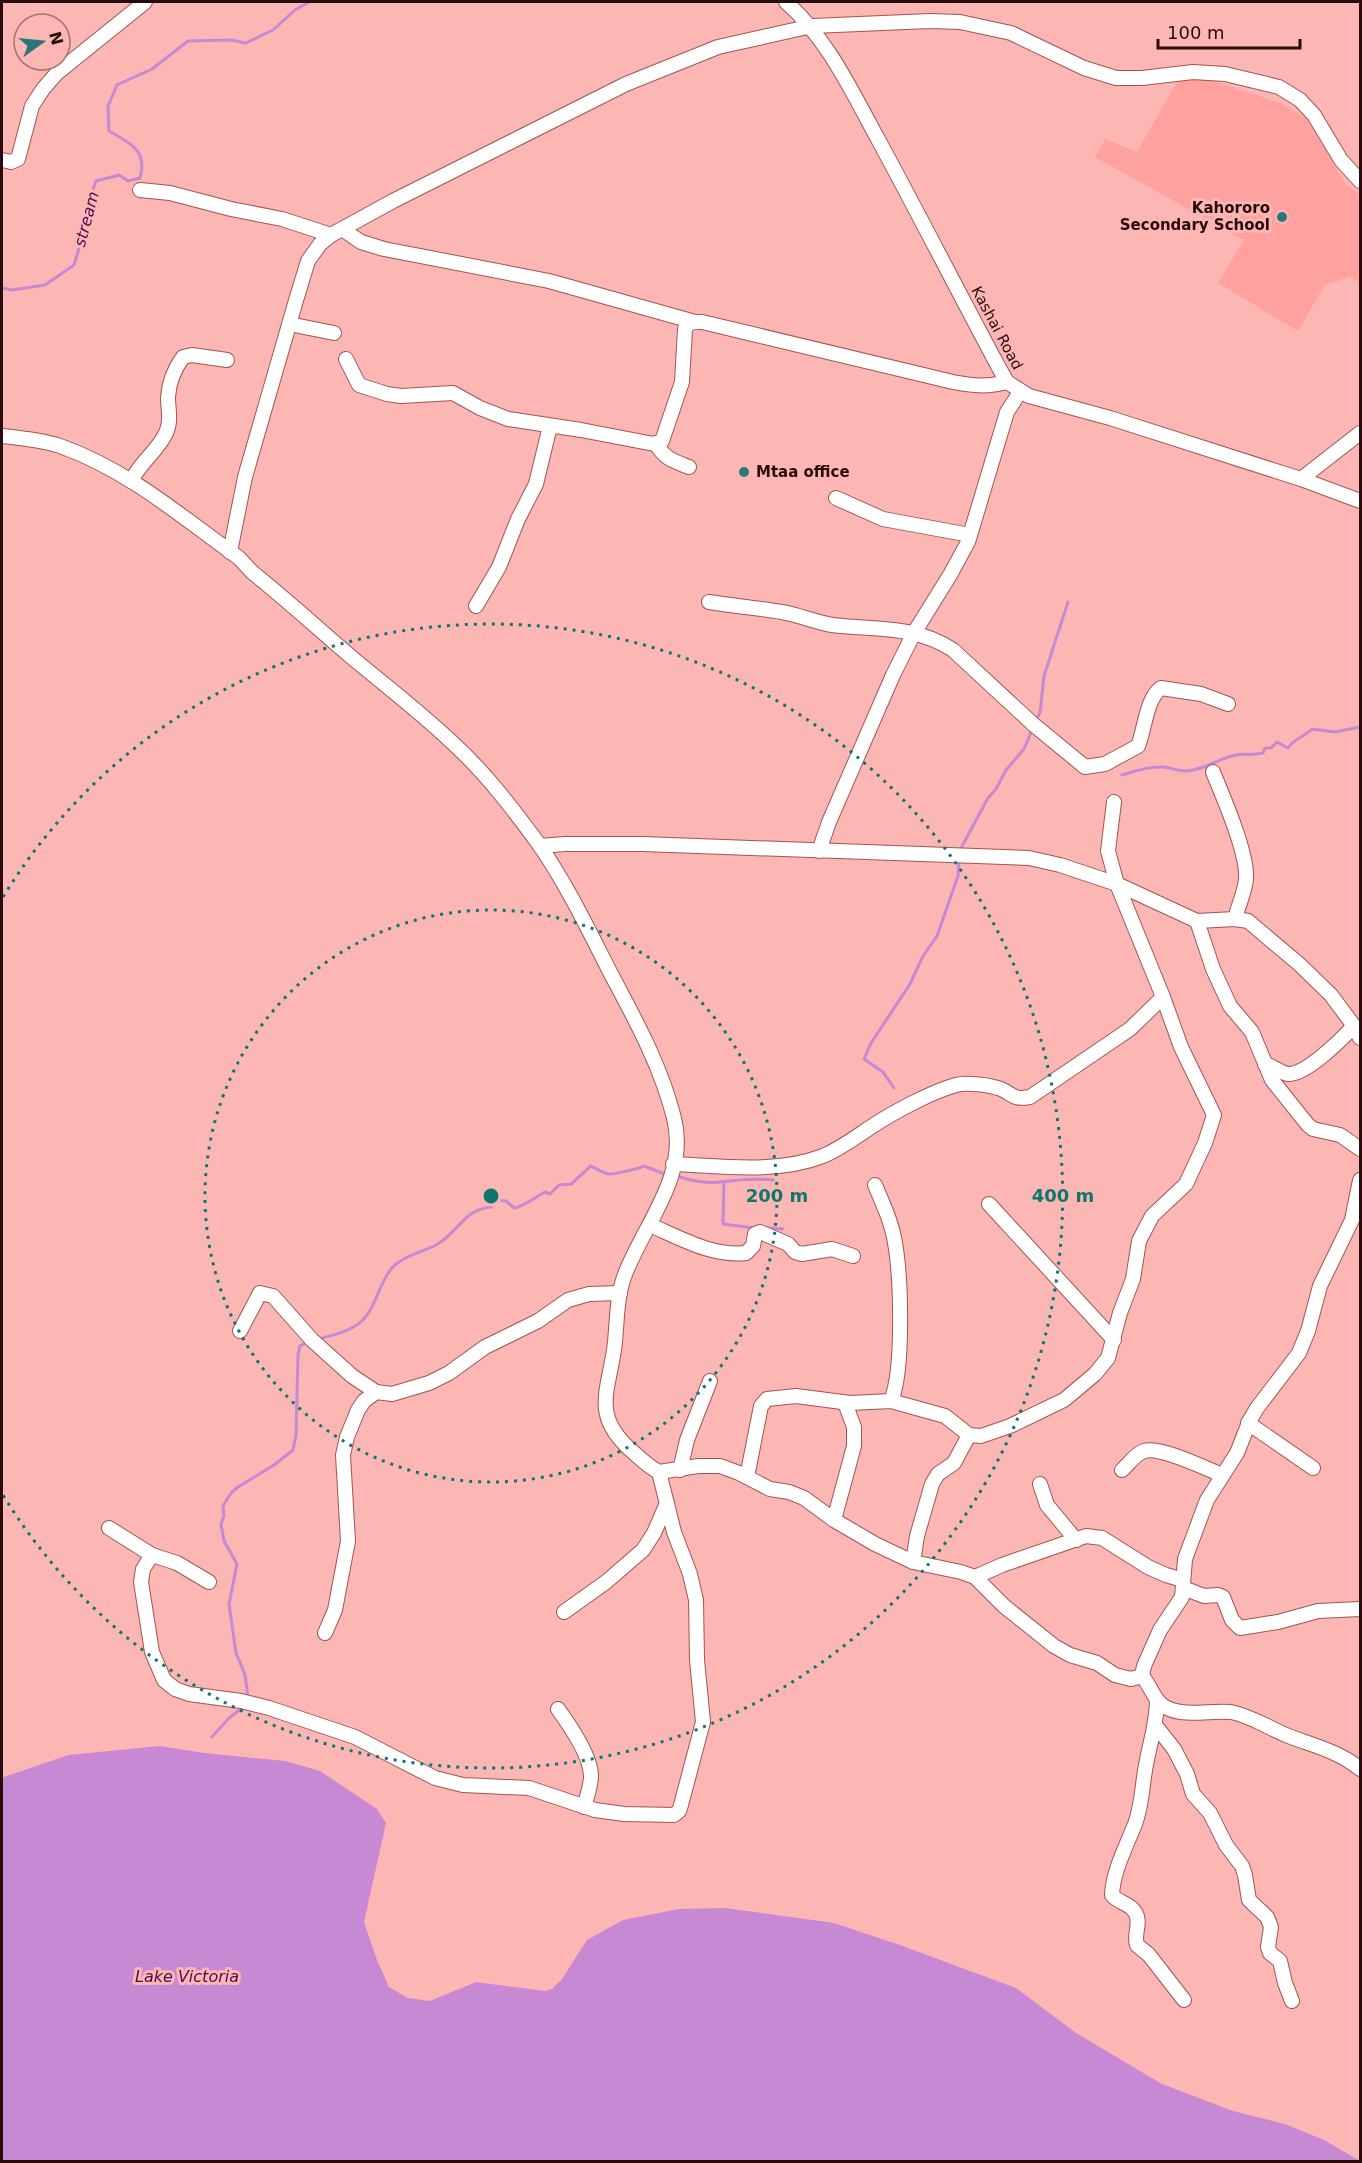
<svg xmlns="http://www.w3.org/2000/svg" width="1362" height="2163" font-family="'DejaVu Sans',sans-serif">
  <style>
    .built { fill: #ffa19f }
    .water { fill: #c889d4 }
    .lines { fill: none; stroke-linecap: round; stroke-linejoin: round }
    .stream { stroke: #c889d4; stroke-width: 3 }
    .minor-casing { stroke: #a25454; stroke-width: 16 }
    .minor { stroke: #fff; stroke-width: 14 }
    .ring { fill: none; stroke: #0f766e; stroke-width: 3; stroke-dasharray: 3 6 }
    .poi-dot { fill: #2c767a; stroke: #fcb6b4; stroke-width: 2 }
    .labels { text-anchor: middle; stroke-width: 6; stroke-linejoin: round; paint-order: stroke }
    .poi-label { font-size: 15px; font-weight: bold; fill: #2a0b0c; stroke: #fcb6b4; text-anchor: end }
    .street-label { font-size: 15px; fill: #2a0b0c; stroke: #fcb6b4 }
    .water-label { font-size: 16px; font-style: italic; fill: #490d53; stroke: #fcb6b4 }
    .centre { fill: #0f766e; stroke: #fcb6b4; stroke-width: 3 }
    .ring-label { font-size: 18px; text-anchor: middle; font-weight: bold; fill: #0f766e; stroke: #fcb6b4; stroke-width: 6; stroke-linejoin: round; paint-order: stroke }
  </style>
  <rect width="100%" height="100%" fill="#fcb6b4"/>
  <polygon class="built" points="1178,80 1211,80 1280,103 1306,118 1346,185 1360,194 1360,283 1350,277 1325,285 1298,331 1218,283 1244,240 1095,157 1105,139 1137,152"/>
  <polygon class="water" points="160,1746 204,1753 285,1761 320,1771 377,1809 386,1823 364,1922 377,1960 389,1987 408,1998 430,2001 476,1982 545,1991 552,1989 562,1979 587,1940 623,1920 679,1909 725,1908 834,1923 897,1944 1016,1988 1076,2033 1162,2084 1233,2111 1285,2124 1324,2140 1360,2161 2,2161 2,1781 4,1777 68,1755"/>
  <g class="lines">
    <g class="stream">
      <path d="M 2,288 L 12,290 L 45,285 L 74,265 L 84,232 L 90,198 L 96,181 L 119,175 L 128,181 L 140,178 C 148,150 130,143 109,131 L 108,106 L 117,85 L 152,69 L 188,41 L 231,40 L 246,43 L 273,30 L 295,10 L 309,2"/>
      <polyline points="1035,721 1040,713 1044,676 1068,602"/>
      <path d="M 1122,775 C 1136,771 1149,766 1164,767 C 1172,768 1178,771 1187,771 C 1204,770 1219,758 1236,755 C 1246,753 1250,756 1263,753 L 1265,748 L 1271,748 L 1277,742 L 1288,748 C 1294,739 1304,737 1312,729 L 1335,732 L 1360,727"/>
      <polyline points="960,852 960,850 988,798 996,789 1006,770 1024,749 1032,730"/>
      <polyline points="894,1088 883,1072 864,1059 871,1043 910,984 923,956 937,936 958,876 959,859"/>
      <path d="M 676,1176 C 690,1180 705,1184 720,1182 C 738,1180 755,1178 773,1180"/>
      <polyline points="724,1182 723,1224 754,1228"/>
      <polyline points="767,1228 783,1229"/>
      <path d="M 318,1339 C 335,1335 357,1330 367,1315 C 377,1301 380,1283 391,1269 C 401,1257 422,1252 436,1245 C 460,1232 462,1210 491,1207 L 495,1200 L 506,1201 L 514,1208 C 524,1207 535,1197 545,1192 L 550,1194 L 559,1185 L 572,1184 C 578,1176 585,1173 590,1166 C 596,1168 603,1173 609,1174 C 614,1174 639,1169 644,1166 L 667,1175"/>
      <polyline points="248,1697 245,1675 236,1653 229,1604 237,1564 224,1541 221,1524 224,1516 223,1506 231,1493 238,1487 274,1465 293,1450 296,1435 298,1355 300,1346 309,1341"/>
      <polyline points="212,1737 228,1719 243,1707"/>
    </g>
    <defs>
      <g id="minor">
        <path d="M 786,2 C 828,39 852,92 879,141 C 919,215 958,291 998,366 L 1007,382 L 1029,396 L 1110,418 L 1301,479 L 1360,501"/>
        <polyline points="2,160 11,162 18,159 32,106 43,89 57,73 145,2"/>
        <polyline points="140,190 170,193 231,209 282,219 331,235"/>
        <polyline points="342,229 361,242 384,249 549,281 695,322"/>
        <polyline points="289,324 334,333"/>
        <path d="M 346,359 L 359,385 L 387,394 L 401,396 L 453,393 L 480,408 L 508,419 L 581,430 L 654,444 L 662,441 L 682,382 L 685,329 C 689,321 695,322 702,322 L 953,382 C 973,386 988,387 1007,382"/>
        <path d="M 2,436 C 21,438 42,440 60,446 C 128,470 182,517 239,558 L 252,572 C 288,601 322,632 356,661 C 390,689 425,716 457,747 C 487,775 513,809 538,843 C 566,883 588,929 610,972 C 635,1019 661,1066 674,1118 C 689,1177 643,1225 624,1277 C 617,1297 617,1320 615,1342 C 610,1390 589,1414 633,1452 C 641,1459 649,1467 659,1472 L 698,1466 L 720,1466 L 739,1473 L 770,1489 L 789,1492 L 804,1498 L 834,1520 L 875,1544 L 913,1562 L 961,1572 L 975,1577 L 1004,1606 L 1054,1646 L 1070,1655 L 1097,1663 L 1115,1675 L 1131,1679 L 1142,1676 C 1151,1686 1154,1702 1167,1708 C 1185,1717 1211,1710 1231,1712 C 1251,1716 1267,1727 1286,1735 C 1311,1745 1339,1751 1360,1769"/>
        <path d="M 656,443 C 664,459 674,461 689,467"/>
        <polyline points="1301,479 1360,433"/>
        <path d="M 131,481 C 140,463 156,452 165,435 C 172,422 168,410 168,397 C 169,383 175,368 183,357 L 192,355 L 227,360"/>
        <polyline points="836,498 883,519 970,535"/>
        <polyline points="230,552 245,477 297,297 308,261 320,244 331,235 393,201 626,84 718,47 812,26 930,21 960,22 1011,33 1084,68 1116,78 1142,78 1193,72 1225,74 1279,87 1300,100 1314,115 1341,160 1360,181"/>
        <path d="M 709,602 C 733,606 758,608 782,612 C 799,615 815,622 832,625 C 874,630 915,625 953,650 L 1034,725 L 1085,767 L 1105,764 L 1138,746 C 1145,729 1146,699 1161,688 L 1201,694 L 1228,704"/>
        <polyline points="476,606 499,567 518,519 536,484 550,426"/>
        <path d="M 1213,772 C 1223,797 1248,853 1246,879 C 1245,892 1238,906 1235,919"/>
        <polyline points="540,846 565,844 643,844 1029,858 1060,865 1117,884 1197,921 1235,919 1248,921 1299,964 1331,995 1354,1026 1360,1038"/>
        <polyline points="819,851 829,822 893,675 914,633 950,575 968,542 1007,412 1020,392"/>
        <polyline points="1197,921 1213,969 1230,1006 1252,1032 1272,1080 1308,1125 1313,1129 1340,1135 1360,1149"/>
        <path d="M 1265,1064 C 1272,1066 1281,1073 1288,1074 C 1306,1075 1342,1039 1354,1026"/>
        <path d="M 673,1164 C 722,1166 776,1174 823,1156 C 842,1148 857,1136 874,1125 C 894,1112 933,1091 956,1085 C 967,1082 990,1085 1001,1089 C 1014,1095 1013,1100 1030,1097 L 1130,1029 L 1163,997"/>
        <path d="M 875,1185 C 883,1204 892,1223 895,1243 C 901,1277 904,1370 891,1401"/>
        <polyline points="989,1204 1114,1340"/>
        <path d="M 650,1225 C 680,1238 713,1257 746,1253 L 753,1246 L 755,1234 L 760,1232 L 788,1244 L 795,1252 L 802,1254 L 832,1249 L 853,1256"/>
        <polyline points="240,1331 260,1293 273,1296 312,1340 352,1376 376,1392 392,1394 429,1383 449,1373 485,1347 538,1321 568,1300 589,1294 620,1293"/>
        <polyline points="1248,1423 1313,1468"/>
        <polyline points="680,1470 687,1440 710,1381"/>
        <path d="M 1122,1470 C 1129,1464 1135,1454 1144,1451 C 1160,1446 1205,1468 1222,1475"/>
        <polyline points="747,1477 761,1406 767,1399 796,1396 850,1403 891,1401 945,1416 969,1435 981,1436 1010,1426 1064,1400 1095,1374 1108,1358 1120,1313 1133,1279 1139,1241 1152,1216 1186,1184 1205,1143 1214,1115 1181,1047 1163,997 1117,884 1108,851 1114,802"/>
        <polyline points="1040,1484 1047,1505 1076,1540"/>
        <polyline points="834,1520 854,1446 854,1427 845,1403"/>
        <polyline points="109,1528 152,1555 177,1563 209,1582"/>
        <polyline points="152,1555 143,1569 141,1582 152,1652 164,1680 175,1689 189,1694 241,1701 269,1708 355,1737 435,1778 463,1785 529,1788 595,1810 624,1814 674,1815 679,1811 681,1805 703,1722 697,1660 696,1600 690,1574 674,1532 659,1472"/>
        <polyline points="913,1562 917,1536 932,1484 938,1474 954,1463 969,1435"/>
        <polyline points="975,1577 1002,1565 1086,1536 1102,1538 1148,1567 1166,1575 1183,1580"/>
        <polyline points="1183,1588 1204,1596 1218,1595 1223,1597 1232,1620 1240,1628 1278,1622 1318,1611 1360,1609"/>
        <polyline points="564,1612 606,1582 643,1550 654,1533 667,1503"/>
        <polyline points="325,1633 335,1610 348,1541 343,1455 347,1437 358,1410 364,1401 376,1392"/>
        <polyline points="1142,1676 1144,1666 1160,1630 1182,1597 1185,1559 1207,1500 1237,1453 1250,1420 1257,1408 1299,1353 1308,1331 1320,1286 1352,1220 1360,1180"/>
        <path d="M 1157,1700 C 1157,1721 1151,1739 1147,1760 C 1142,1781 1143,1803 1135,1824 C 1126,1847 1113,1871 1112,1895 C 1118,1903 1130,1903 1135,1912 C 1142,1923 1133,1934 1137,1945 L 1149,1955 L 1184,2000"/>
        <path d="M 558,1709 C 570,1726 592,1757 591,1778 C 590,1788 587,1797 584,1807"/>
        <polyline points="1155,1725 1174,1749 1187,1774 1193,1794 1210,1813 1226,1845 1242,1866 1245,1875 1249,1900 1267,1917 1271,1927 1268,1947 1270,1953 1280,1961 1285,1983 1292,2001"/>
      </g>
    </defs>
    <use href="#minor" class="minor-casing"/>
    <use href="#minor" class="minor"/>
  </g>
  <g class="ring">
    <circle cx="491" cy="1196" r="286"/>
    <path d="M3 897A572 572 0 1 1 3 1495"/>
  </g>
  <g class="poi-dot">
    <circle cx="1282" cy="217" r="6"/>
    <circle cx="744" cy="472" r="6"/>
  </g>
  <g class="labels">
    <g class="poi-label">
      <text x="1270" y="213">Kahororo<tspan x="1270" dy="17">Secondary School</tspan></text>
      <text x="756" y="477" text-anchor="start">Mtaa office</text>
    </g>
    <g class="street-label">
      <text transform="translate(997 328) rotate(62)" y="5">Kashai Road</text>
    </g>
    <g class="water-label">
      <text transform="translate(86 219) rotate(-75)" y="6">stream</text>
      <text x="187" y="1982">Lake Victoria</text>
    </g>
  </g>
  <circle cx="491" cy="1196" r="9" class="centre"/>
  <g class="ring-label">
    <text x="777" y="1202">200 m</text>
    <text x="1063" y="1202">400 m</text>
  </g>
  <rect width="1362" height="2163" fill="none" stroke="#2a0b0c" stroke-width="6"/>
  <g transform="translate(42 42) rotate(75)"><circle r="28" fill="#fcb6b4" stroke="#a87271" stroke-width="1.5"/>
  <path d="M0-4.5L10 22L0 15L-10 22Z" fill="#2c767a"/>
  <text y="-9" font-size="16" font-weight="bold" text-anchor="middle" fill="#2a0b0c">N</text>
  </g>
  <path d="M1158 39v9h142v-9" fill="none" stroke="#2a0b0c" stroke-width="3"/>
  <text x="1167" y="39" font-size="18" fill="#2a0b0c" stroke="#fcb6b4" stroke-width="4.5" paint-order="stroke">100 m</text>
</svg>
